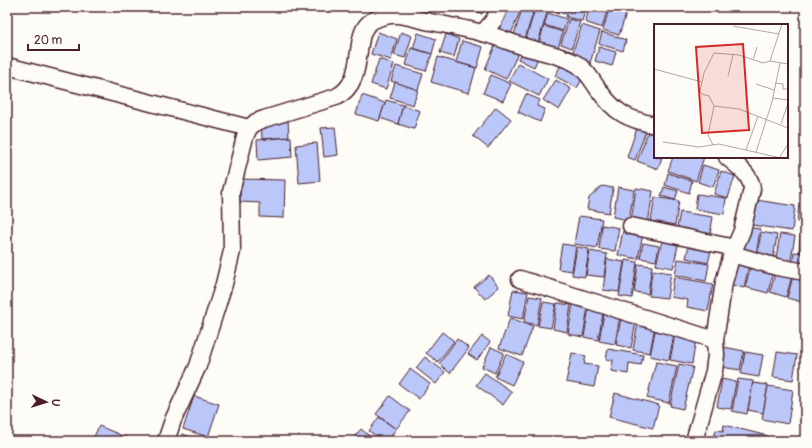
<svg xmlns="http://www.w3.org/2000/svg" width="812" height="448" font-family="Pangolin,sans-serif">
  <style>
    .building { fill: #bac7f8; stroke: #4a1f2b }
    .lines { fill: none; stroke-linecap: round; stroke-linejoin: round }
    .street-casing { stroke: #4a1f2b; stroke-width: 19 }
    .street { stroke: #fdfcf7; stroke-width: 16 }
    .inset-road { fill: none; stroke: #b5a4a5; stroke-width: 1 }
    .view { fill: #d62828; fill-opacity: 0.15; stroke: #d62828; stroke-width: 2 }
    .inset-edge { fill: none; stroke: #4a1f2b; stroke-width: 2 }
  </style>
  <rect width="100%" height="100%" fill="#fdfcf7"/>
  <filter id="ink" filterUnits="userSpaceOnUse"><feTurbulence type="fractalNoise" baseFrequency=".025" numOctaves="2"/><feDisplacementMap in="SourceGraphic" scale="8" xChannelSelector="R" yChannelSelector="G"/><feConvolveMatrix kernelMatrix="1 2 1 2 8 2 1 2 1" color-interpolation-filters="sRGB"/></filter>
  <g filter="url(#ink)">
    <g class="building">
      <polygon points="466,7 484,7 482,14"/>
      <polygon points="507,7 516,7 521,9 511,34 498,29"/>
      <polygon points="540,7 567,7 565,14"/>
      <polygon points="569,7 586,7 582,21 566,17"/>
      <polygon points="590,7 608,8 602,28 585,22"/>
      <polygon points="610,7 630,7 628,13"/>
      <polygon points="522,9 533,13 524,42 513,38"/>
      <polygon points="535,9 547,13 538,43 526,39"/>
      <polygon points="609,9 626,14 619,35 603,30"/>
      <polygon points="548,13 567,19 563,31 544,25"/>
      <polygon points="569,19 580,22 572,48 561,44"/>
      <polygon points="582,25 600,31 590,63 571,57"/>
      <polygon points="544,26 563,32 558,48 539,43"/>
      <polygon points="378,32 397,39 391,60 371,54"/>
      <polygon points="401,32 412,36 405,58 394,55"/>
      <polygon points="602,32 626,40 623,51 599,44"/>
      <polygon points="418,33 436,39 432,54 413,48"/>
      <polygon points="446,34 459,39 454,57 440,53"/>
      <polygon points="462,41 483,47 477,68 456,62"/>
      <polygon points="497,41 519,51 506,79 485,69"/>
      <polygon points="599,47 616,52 612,66 595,61"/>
      <polygon points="411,48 432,54 426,71 406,65"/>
      <polygon points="523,49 539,56 534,67 518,59"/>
      <polygon points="438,57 476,68 469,93 431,82"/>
      <polygon points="379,59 394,64 386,89 371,84"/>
      <polygon points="563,61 585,74 577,88 555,76"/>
      <polygon points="518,63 548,79 539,96 509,81"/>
      <polygon points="396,66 423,74 418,90 391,81"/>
      <polygon points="491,75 511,84 503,101 483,93"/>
      <polygon points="556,80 571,89 559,110 543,100"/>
      <polygon points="395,82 418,90 413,105 390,98"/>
      <polygon points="526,94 540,100 537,106 545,109 540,122 518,112"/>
      <polygon points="362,95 385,103 379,121 356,114"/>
      <polygon points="386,100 403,105 398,124 380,118"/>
      <polygon points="403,105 420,111 414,129 398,124"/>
      <polygon points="496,107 511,119 488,148 473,136"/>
      <polygon points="288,120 289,137 262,139 261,122"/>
      <polygon points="335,127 338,155 324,157 321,128"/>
      <polygon points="637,128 646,131 635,160 627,157"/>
      <polygon points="648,132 655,135 655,157 662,157 658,169 637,161"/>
      <polygon points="291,137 292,157 258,160 257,140"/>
      <polygon points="317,143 320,181 299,183 296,145"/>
      <polygon points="673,157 704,157 696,181 668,171"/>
      <polygon points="703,165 719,170 713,187 698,182"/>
      <polygon points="721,171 735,176 728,198 714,194"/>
      <polygon points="668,173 692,181 689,193 665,185"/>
      <polygon points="240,179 285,180 284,218 260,217 260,203 240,202"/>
      <polygon points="602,186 613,188 609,213 587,209 589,198"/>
      <polygon points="618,187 634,190 629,220 613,217"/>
      <polygon points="664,187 678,191 675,200 661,196"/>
      <polygon points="636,188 653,191 648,224 631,221"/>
      <polygon points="697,194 726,198 724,214 695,209"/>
      <polygon points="655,197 679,201 675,225 651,221"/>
      <polygon points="756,200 795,206 792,231 752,225"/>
      <polygon points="799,203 805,204 805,222 797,222"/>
      <polygon points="680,212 713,217 710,234 677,228"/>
      <polygon points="579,216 602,219 597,248 574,244"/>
      <polygon points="802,224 805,224 805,239 800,238"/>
      <polygon points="602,225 619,228 615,251 599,249"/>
      <polygon points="745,227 760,229 756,256 741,254"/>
      <polygon points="623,231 643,234 638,259 618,255"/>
      <polygon points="761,232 777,235 773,260 757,258"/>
      <polygon points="780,234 795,236 790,266 775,264"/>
      <polygon points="663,237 679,241 673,268 656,265"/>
      <polygon points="800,239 805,240 805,252 799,252"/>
      <polygon points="690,241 712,247 708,263 686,258"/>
      <polygon points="643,243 659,246 656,261 640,258"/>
      <polygon points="562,244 576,246 572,271 558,269"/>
      <polygon points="577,247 589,249 585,277 572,275"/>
      <polygon points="590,251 607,254 604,277 586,275"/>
      <polygon points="794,252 805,253 805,267 792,266"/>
      <polygon points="734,258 750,261 744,288 728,284"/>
      <polygon points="607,259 624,262 619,292 603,290"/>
      <polygon points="678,259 709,264 706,281 675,275"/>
      <polygon points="625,260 637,262 632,298 619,296"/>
      <polygon points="752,261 774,267 768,293 745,287"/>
      <polygon points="638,264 652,266 648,294 634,292"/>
      <polygon points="776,269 793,273 786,297 770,292"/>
      <polygon points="652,270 671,273 667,298 649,296"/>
      <polygon points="794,273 805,276 805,303 787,298"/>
      <polygon points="489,275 499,287 485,299 474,287"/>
      <polygon points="674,277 713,284 708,311 687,307 688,300 671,297"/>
      <polygon points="513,290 528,292 523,319 508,316"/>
      <polygon points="529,296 542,298 537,325 524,322"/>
      <polygon points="543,302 556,304 551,328 538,326"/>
      <polygon points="557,303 571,305 567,332 553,329"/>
      <polygon points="573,304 588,307 583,337 568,334"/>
      <polygon points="589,307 604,309 598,340 584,337"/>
      <polygon points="604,313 620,316 615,344 599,341"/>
      <polygon points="510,318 533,326 522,356 499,348"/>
      <polygon points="621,318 636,321 631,348 616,345"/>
      <polygon points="638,322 655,326 650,353 633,350"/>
      <polygon points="655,331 674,334 669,360 650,356"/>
      <polygon points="442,332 454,341 438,362 426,353"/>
      <polygon points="675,335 696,339 692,364 670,360"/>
      <polygon points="482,336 490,342 477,360 468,354"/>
      <polygon points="457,339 469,348 450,373 439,364"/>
      <polygon points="719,346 744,351 740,370 715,366"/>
      <polygon points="491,347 504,353 495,373 482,367"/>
      <polygon points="608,349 643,355 641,365 629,363 628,374 611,371 613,360 606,359"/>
      <polygon points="745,352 763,355 759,377 741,374"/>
      <polygon points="777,352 797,355 793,380 773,377"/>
      <polygon points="572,353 586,356 584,364 598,366 594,387 566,382"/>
      <polygon points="506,354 523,362 512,385 495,377"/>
      <polygon points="425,357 445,372 436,384 416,368"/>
      <polygon points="656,362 677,366 669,403 647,398"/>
      <polygon points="679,364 693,367 683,409 670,406"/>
      <polygon points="410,369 430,384 419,399 399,384"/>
      <polygon points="485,373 512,392 503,405 476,385"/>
      <polygon points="722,379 736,382 731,409 717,407"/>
      <polygon points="738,379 753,381 747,414 732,411"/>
      <polygon points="753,383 768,385 763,413 748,410"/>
      <polygon points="768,386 793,390 788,424 762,419"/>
      <polygon points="615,393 659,405 653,428 609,417"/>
      <polygon points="194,396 219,404 208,437 183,429"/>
      <polygon points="390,396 410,411 396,429 376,414"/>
      <polygon points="379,417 396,429 387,441 383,441 369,431"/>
      <polygon points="724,425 768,436 767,441 713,441 716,430 723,431"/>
      <polygon points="99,426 135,441 92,441"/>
      <polygon points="361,429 373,439 372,441 351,441"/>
      <polygon points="182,434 204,441 179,441"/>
    </g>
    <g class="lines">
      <defs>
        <g id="street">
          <polyline points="483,33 494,20 500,7"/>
          <polyline points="7,66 249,128"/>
          <polyline points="631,226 735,248"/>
          <polyline points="732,254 777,267 805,272"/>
          <polyline points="520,279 715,340"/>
          <path d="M 166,441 L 173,420 L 198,366 L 224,284 L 232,251 L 231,192 L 245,137 L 249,128 L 256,122 L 264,119 L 336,97 C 369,81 350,33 372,21 C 379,17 391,14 398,15 C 409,16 420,20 431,22 C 452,26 473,30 493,36 C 503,39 512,43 522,46 C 540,52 560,54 577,64 C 587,71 591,79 598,89 C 615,113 627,119 655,125"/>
          <path d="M 694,441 L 714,371 L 716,355 L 715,340 L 724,282 L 732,254 L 742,231 L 752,189 C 751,174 737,166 727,157"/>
        </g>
      </defs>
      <use href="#street" class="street-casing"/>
      <use href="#street" class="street"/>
    </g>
  </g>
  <g transform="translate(654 24)">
    <rect width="134" height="134" fill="#fdfcf7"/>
    <path class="inset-road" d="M 79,2 L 125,10M 99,36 L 103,23M 116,37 L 128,0M 0,45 L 48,58M 74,52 L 79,31M 121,59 L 129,60 L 129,65 L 134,65M 102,60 L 120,66M 119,74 L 134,76M 60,82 L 85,85 L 134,104M 127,100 L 134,79M 9,118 L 45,123 L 65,120 L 127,134M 59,121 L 54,111 L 60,82 L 55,72 L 48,70 L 46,67 L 50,49 L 60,29 L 85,31 L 109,39 L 116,37 L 134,40M 92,126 L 104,92M 102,128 L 118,78 L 126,39M 126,133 L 134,120"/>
    <path class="view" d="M 89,20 L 95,106 L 48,109 L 42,23 Z"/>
    <rect width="134" height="134" class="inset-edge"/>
  </g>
  <rect width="812" height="448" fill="none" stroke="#fdfcf7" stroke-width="24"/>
  <rect x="12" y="12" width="788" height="424" fill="none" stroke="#4a1f2b" stroke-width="1.5" filter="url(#ink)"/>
  <g transform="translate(46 402) rotate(94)" stroke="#fdfcf7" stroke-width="3" paint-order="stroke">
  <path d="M0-3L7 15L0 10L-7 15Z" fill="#4a1f2b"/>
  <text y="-6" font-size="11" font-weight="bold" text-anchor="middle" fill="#4a1f2b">U</text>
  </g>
  <path d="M28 44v6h51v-6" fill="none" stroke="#4a1f2b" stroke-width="2"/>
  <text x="34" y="44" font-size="12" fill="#4a1f2b" stroke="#fdfcf7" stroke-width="3" paint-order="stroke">20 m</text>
</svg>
